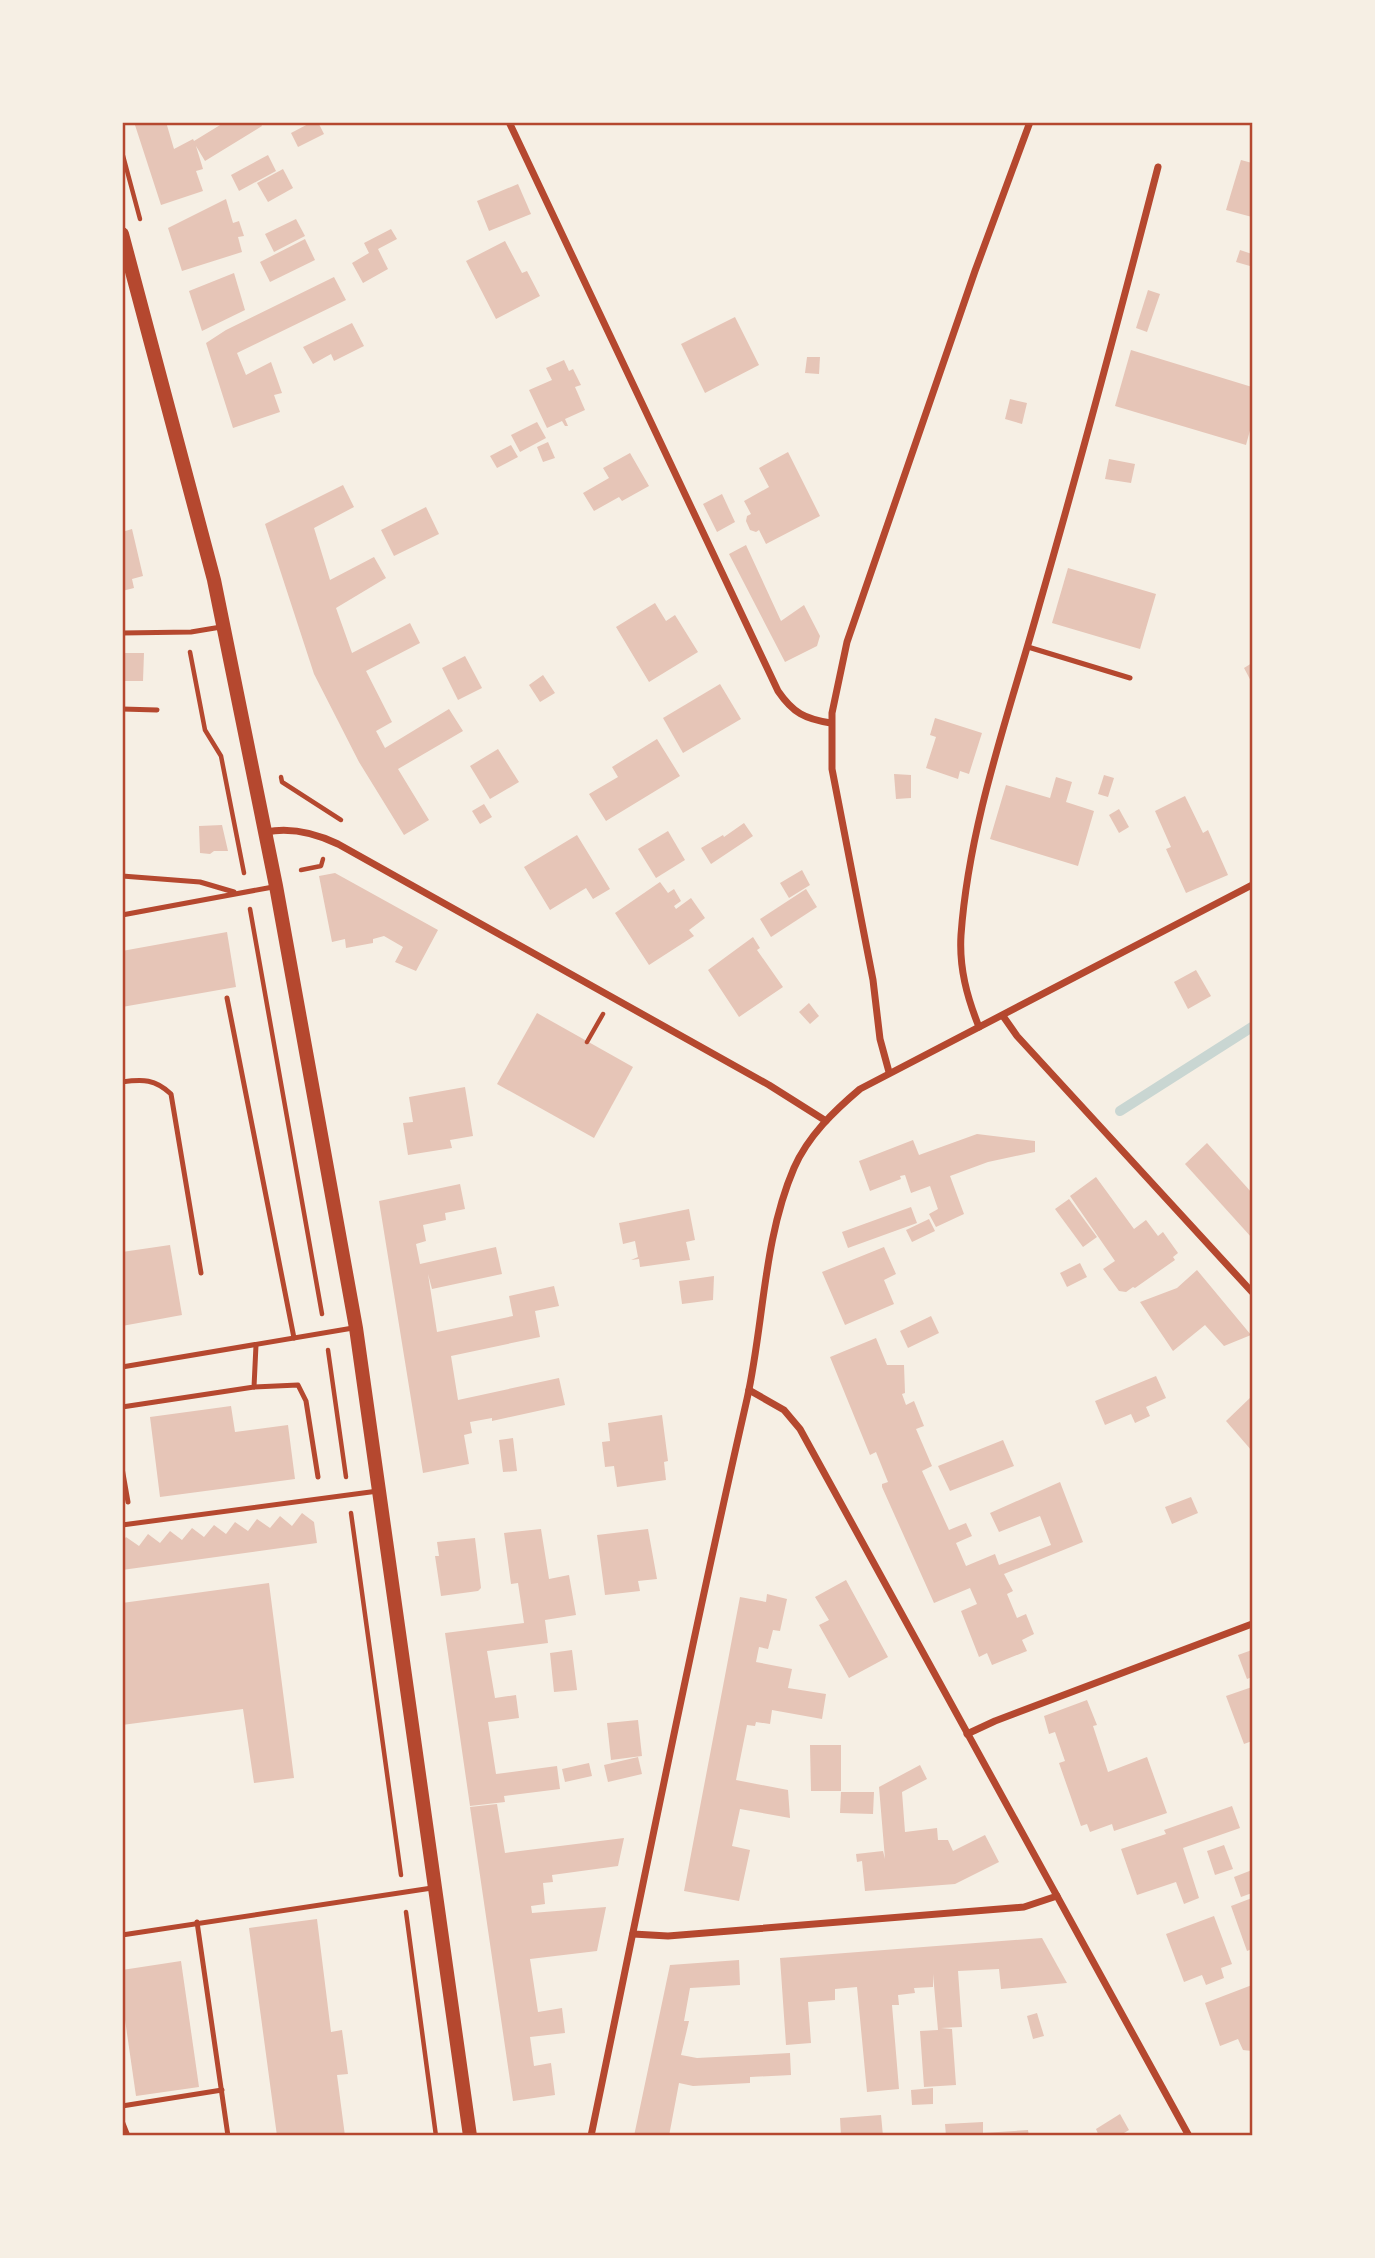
<svg xmlns="http://www.w3.org/2000/svg" width="1375" height="2258" font-family="Cabin,sans-serif">
  <style>
    .lines { fill: none; stroke-linecap: round; stroke-linejoin: round }
    .stream { stroke: #c9d6d2; stroke-width: 10 }
    .building { fill: #e6c5b7 }
    .path { stroke: #b5482f; stroke-width: 4.5 }
    .service { stroke: #b5482f; stroke-width: 5 }
    .minor { stroke: #b5482f; stroke-width: 7 }
    .secondary { stroke: #b5482f; stroke-width: 14 }
    .neatline { fill: none; stroke: #b5482f; stroke-width: 2.5 }
  </style>
  <rect width="100%" height="100%" fill="#f6efe4"/>
  <g class="lines">
    <polyline class="stream" points="1120,1111 1252,1027"/>
  </g>
  <g class="building">
    <polygon points="134,122 166,122 174,149 193,139 194,141 225,122 260,122 262,126 205,161 196,146 203,169 196,171 203,191 161,205"/>
    <polygon points="312,122 318,122 324,134 298,147 291,133"/>
    <polygon points="268,155 276,171 239,191 231,175"/>
    <polygon points="1241,160 1252,163 1252,217 1226,210"/>
    <polygon points="283,169 293,188 268,202 257,183"/>
    <polygon points="518,184 531,214 489,231 477,201"/>
    <polygon points="226,199 233,223 239,221 244,236 238,237 242,252 182,271 168,228"/>
    <polygon points="296,219 305,236 274,252 265,234"/>
    <polygon points="391,229 397,239 378,249 388,269 363,283 352,263 369,253 364,243"/>
    <polygon points="305,239 315,260 270,282 260,262"/>
    <polygon points="505,241 522,273 527,271 540,296 496,319 466,261"/>
    <polygon points="1240,250 1252,254 1250,266 1236,262"/>
    <polygon points="234,273 245,310 202,331 189,291"/>
    <polygon points="334,277 346,300 237,353 246,375 271,362 282,393 274,395 280,412 233,428 206,343 226,330"/>
    <polygon points="1148,290 1160,294 1147,332 1136,328"/>
    <polygon points="735,317 759,365 705,393 681,344"/>
    <polygon points="352,323 364,346 334,361 331,354 313,364 303,347"/>
    <polygon points="1131,350 1252,387 1252,423 1246,445 1115,406"/>
    <polygon points="807,357 820,357 819,374 805,373"/>
    <polygon points="564,360 569,371 573,369 581,385 575,387 585,410 565,419 568,426 565,426 562,421 547,428 529,390 552,380 546,368"/>
    <polygon points="1010,399 1027,403 1022,424 1005,419"/>
    <polygon points="537,422 546,438 520,452 511,435"/>
    <polygon points="548,442 555,458 543,462 537,447"/>
    <polygon points="511,445 518,457 497,468 490,456"/>
    <polygon points="788,452 820,516 766,544 759,530 756,532 750,530 746,521 747,516 751,514 744,501 769,487 759,468"/>
    <polygon points="630,453 649,486 622,501 619,497 594,511 583,493 609,478 603,468"/>
    <polygon points="1109,459 1135,464 1131,483 1105,479"/>
    <polygon points="343,485 354,507 314,528 330,580 374,557 386,578 336,608 352,653 410,623 420,643 366,671 392,722 376,731 385,748 449,709 463,731 398,769 429,820 404,835 359,762 314,674 265,524"/>
    <polygon points="722,494 735,522 717,532 703,504"/>
    <polygon points="426,507 439,534 394,556 381,530"/>
    <polygon points="132,529 143,576 132,579 134,588 122,591 122,532"/>
    <polygon points="746,545 781,621 804,605 820,636 817,646 785,662 729,554"/>
    <polygon points="1068,568 1156,594 1140,649 1052,623"/>
    <polygon points="655,603 666,621 675,615 698,652 649,682 616,627"/>
    <polygon points="122,653 144,653 143,681 122,681"/>
    <polygon points="465,656 482,688 458,700 442,668"/>
    <polygon points="1252,663 1252,683 1244,668"/>
    <polygon points="543,675 555,693 540,702 529,685"/>
    <polygon points="720,684 741,719 683,753 663,718"/>
    <polygon points="935,718 982,733 969,774 960,771 958,779 926,768 936,737 930,735"/>
    <polygon points="657,739 680,776 606,821 589,794 618,777 612,767"/>
    <polygon points="498,749 519,782 490,799 470,766"/>
    <polygon points="894,774 911,775 911,798 896,799"/>
    <polygon points="1104,775 1114,778 1108,797 1098,794"/>
    <polygon points="1056,777 1072,782 1066,802 1094,811 1078,866 990,839 1006,785 1050,798"/>
    <polygon points="1185,796 1203,833 1208,830 1228,875 1186,893 1166,849 1171,847 1155,811"/>
    <polygon points="484,804 492,817 480,824 472,811"/>
    <polygon points="1119,809 1129,827 1119,833 1109,815"/>
    <polygon points="744,823 753,836 711,864 701,848 723,835 724,837"/>
    <polygon points="222,825 228,851 214,851 210,854 200,853 199,826"/>
    <polygon points="668,831 685,860 656,878 638,849"/>
    <polygon points="577,835 610,889 593,899 586,888 550,910 524,867"/>
    <polygon points="802,870 810,885 789,898 780,883"/>
    <polygon points="335,873 438,930 416,971 395,962 403,947 384,936 373,939 373,943 346,948 345,939 332,942 319,876"/>
    <polygon points="660,882 668,893 674,889 681,901 674,906 676,909 691,898 705,918 689,930 694,936 649,965 615,913"/>
    <polygon points="806,889 817,907 771,937 760,919"/>
    <polygon points="227,932 236,987 122,1007 122,951"/>
    <polygon points="753,937 760,948 757,950 783,987 739,1017 708,970"/>
    <polygon points="1196,970 1211,996 1188,1009 1174,982"/>
    <polygon points="809,1003 819,1016 810,1024 799,1012"/>
    <polygon points="537,1013 633,1067 594,1138 497,1084"/>
    <polygon points="465,1087 473,1136 450,1140 452,1148 408,1155 403,1123 413,1122 409,1097"/>
    <polygon points="977,1134 1035,1141 1035,1152 988,1162 950,1176 964,1214 936,1227 929,1214 938,1209 930,1186 911,1193 905,1175 900,1176 901,1179 870,1191 859,1161 913,1140 919,1155"/>
    <polygon points="1207,1143 1252,1193 1252,1238 1185,1164"/>
    <polygon points="1096,1177 1134,1229 1146,1220 1158,1236 1163,1232 1178,1253 1173,1257 1175,1260 1135,1288 1133,1287 1126,1292 1119,1291 1103,1269 1115,1261 1070,1196"/>
    <polygon points="460,1184 465,1209 445,1213 446,1220 423,1225 426,1241 416,1244 420,1264 496,1247 502,1274 432,1289 428,1274 437,1332 513,1316 509,1296 554,1286 559,1306 535,1311 540,1337 451,1356 458,1400 559,1378 565,1405 492,1421 492,1418 470,1422 472,1433 464,1435 469,1464 423,1473 379,1201"/>
    <polygon points="1069,1199 1097,1237 1083,1247 1055,1209"/>
    <polygon points="911,1207 917,1223 848,1248 842,1232"/>
    <polygon points="689,1209 695,1240 686,1242 690,1260 640,1267 639,1259 631,1260 638,1257 635,1241 623,1244 619,1223"/>
    <polygon points="929,1219 935,1231 912,1242 906,1230"/>
    <polygon points="170,1245 182,1315 122,1326 122,1252"/>
    <polygon points="884,1247 896,1274 884,1280 894,1304 845,1325 822,1272"/>
    <polygon points="1080,1263 1087,1277 1067,1287 1060,1273"/>
    <polygon points="1197,1270 1251,1335 1224,1346 1205,1325 1173,1351 1140,1302 1177,1288"/>
    <polygon points="714,1276 713,1300 682,1304 679,1281"/>
    <polygon points="931,1316 939,1333 908,1348 900,1331"/>
    <polygon points="876,1338 887,1365 904,1365 905,1393 902,1394 906,1405 914,1401 924,1426 916,1429 932,1466 922,1471 949,1530 966,1523 972,1536 956,1543 966,1566 995,1554 999,1565 1051,1545 1040,1516 999,1532 990,1513 1060,1482 1083,1542 1004,1574 1013,1591 1007,1594 1017,1618 1026,1614 1034,1634 1022,1640 1027,1651 992,1665 987,1653 979,1657 961,1611 977,1604 970,1588 934,1603 882,1487 882,1484 888,1482 876,1452 870,1455 830,1357"/>
    <polygon points="1156,1376 1166,1398 1146,1407 1150,1416 1135,1423 1131,1414 1105,1425 1095,1401"/>
    <polygon points="1252,1396 1252,1451 1226,1421"/>
    <polygon points="231,1406 235,1432 288,1425 295,1479 160,1497 150,1417"/>
    <polygon points="662,1415 668,1461 664,1462 666,1480 617,1487 614,1466 605,1467 602,1442 610,1441 608,1423"/>
    <polygon points="513,1438 517,1471 503,1472 499,1440"/>
    <polygon points="1003,1440 1014,1466 950,1491 938,1466"/>
    <polygon points="1191,1497 1198,1513 1172,1524 1165,1507"/>
    <polygon points="302,1513 314,1522 317,1543 122,1570 122,1542 126,1537 139,1546 148,1534 160,1543 170,1531 182,1540 192,1528 204,1537 214,1525 226,1534 235,1522 248,1531 257,1519 270,1528 280,1516 292,1526"/>
    <polygon points="541,1529 549,1579 569,1575 576,1615 545,1620 548,1643 487,1651 495,1698 516,1695 519,1718 488,1722 496,1774 557,1766 560,1789 504,1796 505,1802 470,1806 445,1633 524,1623 518,1583 511,1584 504,1533"/>
    <polygon points="648,1529 657,1579 638,1581 640,1591 605,1595 597,1535"/>
    <polygon points="475,1538 481,1588 478,1591 441,1596 435,1556 439,1556 437,1542"/>
    <polygon points="846,1580 888,1657 849,1678 819,1625 829,1620 815,1597"/>
    <polygon points="269,1583 294,1778 254,1783 243,1709 122,1725 122,1603"/>
    <polygon points="767,1594 787,1599 780,1631 773,1630 768,1649 759,1647 756,1662 792,1669 788,1688 826,1694 822,1719 772,1710 770,1724 756,1722 755,1726 747,1725 736,1780 788,1790 790,1818 740,1809 732,1846 750,1850 739,1901 684,1891 740,1597 766,1602"/>
    <polygon points="572,1650 577,1690 554,1692 550,1653"/>
    <polygon points="1252,1650 1252,1677 1247,1679 1238,1655"/>
    <polygon points="1252,1687 1252,1741 1244,1744 1226,1696"/>
    <polygon points="1087,1700 1097,1725 1093,1726 1108,1772 1147,1757 1167,1813 1114,1831 1112,1824 1090,1832 1087,1824 1081,1826 1059,1763 1065,1761 1055,1732 1049,1734 1044,1716"/>
    <polygon points="638,1720 642,1756 611,1760 607,1723"/>
    <polygon points="810,1745 841,1745 841,1791 811,1791"/>
    <polygon points="638,1757 642,1774 608,1782 604,1765"/>
    <polygon points="589,1763 592,1776 565,1782 562,1769"/>
    <polygon points="920,1765 927,1779 902,1792 905,1832 937,1828 938,1840 948,1840 953,1851 985,1835 999,1862 955,1884 865,1891 862,1861 857,1862 856,1854 883,1851 885,1859 879,1787"/>
    <polygon points="841,1792 874,1792 873,1814 840,1813"/>
    <polygon points="497,1804 505,1853 624,1838 618,1866 552,1875 553,1882 543,1883 545,1904 531,1906 532,1913 606,1907 597,1951 530,1959 538,2012 562,2008 565,2033 530,2037 534,2066 551,2063 555,2095 513,2101 470,1807"/>
    <polygon points="1232,1806 1240,1828 1183,1848 1199,1898 1184,1904 1176,1882 1137,1895 1121,1849 1166,1834 1164,1830"/>
    <polygon points="1224,1845 1233,1869 1215,1875 1207,1851"/>
    <polygon points="1252,1870 1252,1893 1241,1897 1234,1877"/>
    <polygon points="1252,1898 1252,1949 1247,1951 1231,1906"/>
    <polygon points="1214,1916 1232,1964 1221,1968 1224,1978 1206,1985 1202,1975 1184,1982 1166,1934"/>
    <polygon points="317,1919 331,2032 342,2030 348,2074 337,2075 345,2136 277,2136 249,1928"/>
    <polygon points="1042,1938 1067,1983 1001,1989 999,1969 958,1971 962,2027 941,2028 952,2029 956,2085 924,2087 920,2031 938,2030 933,1974 933,1987 914,1988 915,1993 898,1995 899,2005 892,2005 899,2089 867,2092 857,1987 835,1989 835,2000 808,2002 811,2043 786,2045 780,1958"/>
    <polygon points="739,1960 740,1985 690,1988 684,2021 689,2021 681,2055 697,2058 790,2053 791,2075 750,2077 750,2083 693,2086 679,2083 669,2136 634,2136 670,1965"/>
    <polygon points="181,1961 199,2087 136,2096 122,1999 122,1970"/>
    <polygon points="1252,1985 1252,2051 1243,2050 1238,2039 1220,2046 1205,2003"/>
    <polygon points="1037,2013 1044,2036 1033,2039 1027,2016"/>
    <polygon points="933,2088 933,2104 912,2105 911,2090"/>
    <polygon points="1120,2114 1129,2130 1119,2136 1099,2136 1096,2129"/>
    <polygon points="881,2115 883,2136 841,2136 840,2118"/>
    <polygon points="983,2122 983,2133 1028,2130 1029,2136 946,2136 945,2124"/>
  </g>
  <g class="lines">
    <g class="path">
      <polyline points="122,152 140,219"/>
      <polyline points="190,652 205,730 221,756 244,873"/>
      <polyline points="281,777 282,782 341,820"/>
      <polyline points="301,870 321,866 323,859"/>
      <polyline points="250,909 322,1314"/>
      <polyline points="587,1042 603,1014"/>
      <polyline points="328,1350 346,1477"/>
      <polyline points="351,1513 401,1875"/>
      <polyline points="406,1912 436,2136"/>
    </g>
    <g class="service">
      <polyline points="122,633 191,632 221,627"/>
      <polyline points="1028,647 1130,678"/>
      <polyline points="122,709 157,710"/>
      <polyline points="122,876 200,882 234,892"/>
      <polyline points="122,915 273,887"/>
      <polyline points="227,998 294,1338"/>
      <path d="M 122,1082 C 143,1079 155,1079 171,1094 L 201,1273"/>
      <polyline points="122,1367 353,1328"/>
      <polyline points="254,1387 298,1385 306,1401 318,1477"/>
      <polyline points="122,1407 254,1387 256,1345"/>
      <polyline points="122,1468 128,1502"/>
      <polyline points="122,1525 378,1491"/>
      <polyline points="197,1922 228,2136"/>
      <polyline points="122,1935 432,1888"/>
      <polyline points="122,2106 222,2090"/>
      <polyline points="122,2121 128,2136"/>
    </g>
    <g class="minor">
      <path d="M 509,122 L 778,691 C 793,713 805,719 831,723"/>
      <path d="M 266,832 C 291,827 315,833 338,844 L 769,1085 L 826,1121"/>
      <polyline points="1003,1016 1017,1036 1252,1292"/>
      <path d="M 979,1027 C 967,997 959,968 961,935 C 969,823 1009,714 1039,606 C 1081,460 1120,314 1158,167"/>
      <polyline points="889,1072 880,1039 873,980 832,769 832,713 847,642 975,271 1030,122"/>
      <polyline points="749,1390 784,1410 800,1429 1189,2136"/>
      <polyline points="967,1734 995,1721 1252,1624"/>
      <polyline points="633,1934 668,1936 1024,1907 1057,1896"/>
      <path d="M 591,2136 C 642,1890 691,1644 747,1399 C 764,1323 763,1240 794,1168 C 808,1136 834,1111 860,1089 L 1252,885"/>
    </g>
    <polyline class="secondary" points="122,234 214,580 276,886 356,1328 470,2136"/>
  </g>
  <rect width="1375" height="2258" fill="none" stroke="#f6efe4" stroke-width="248"/>
  <rect x="124" y="124" width="1127" height="2010" class="neatline"/>
</svg>
